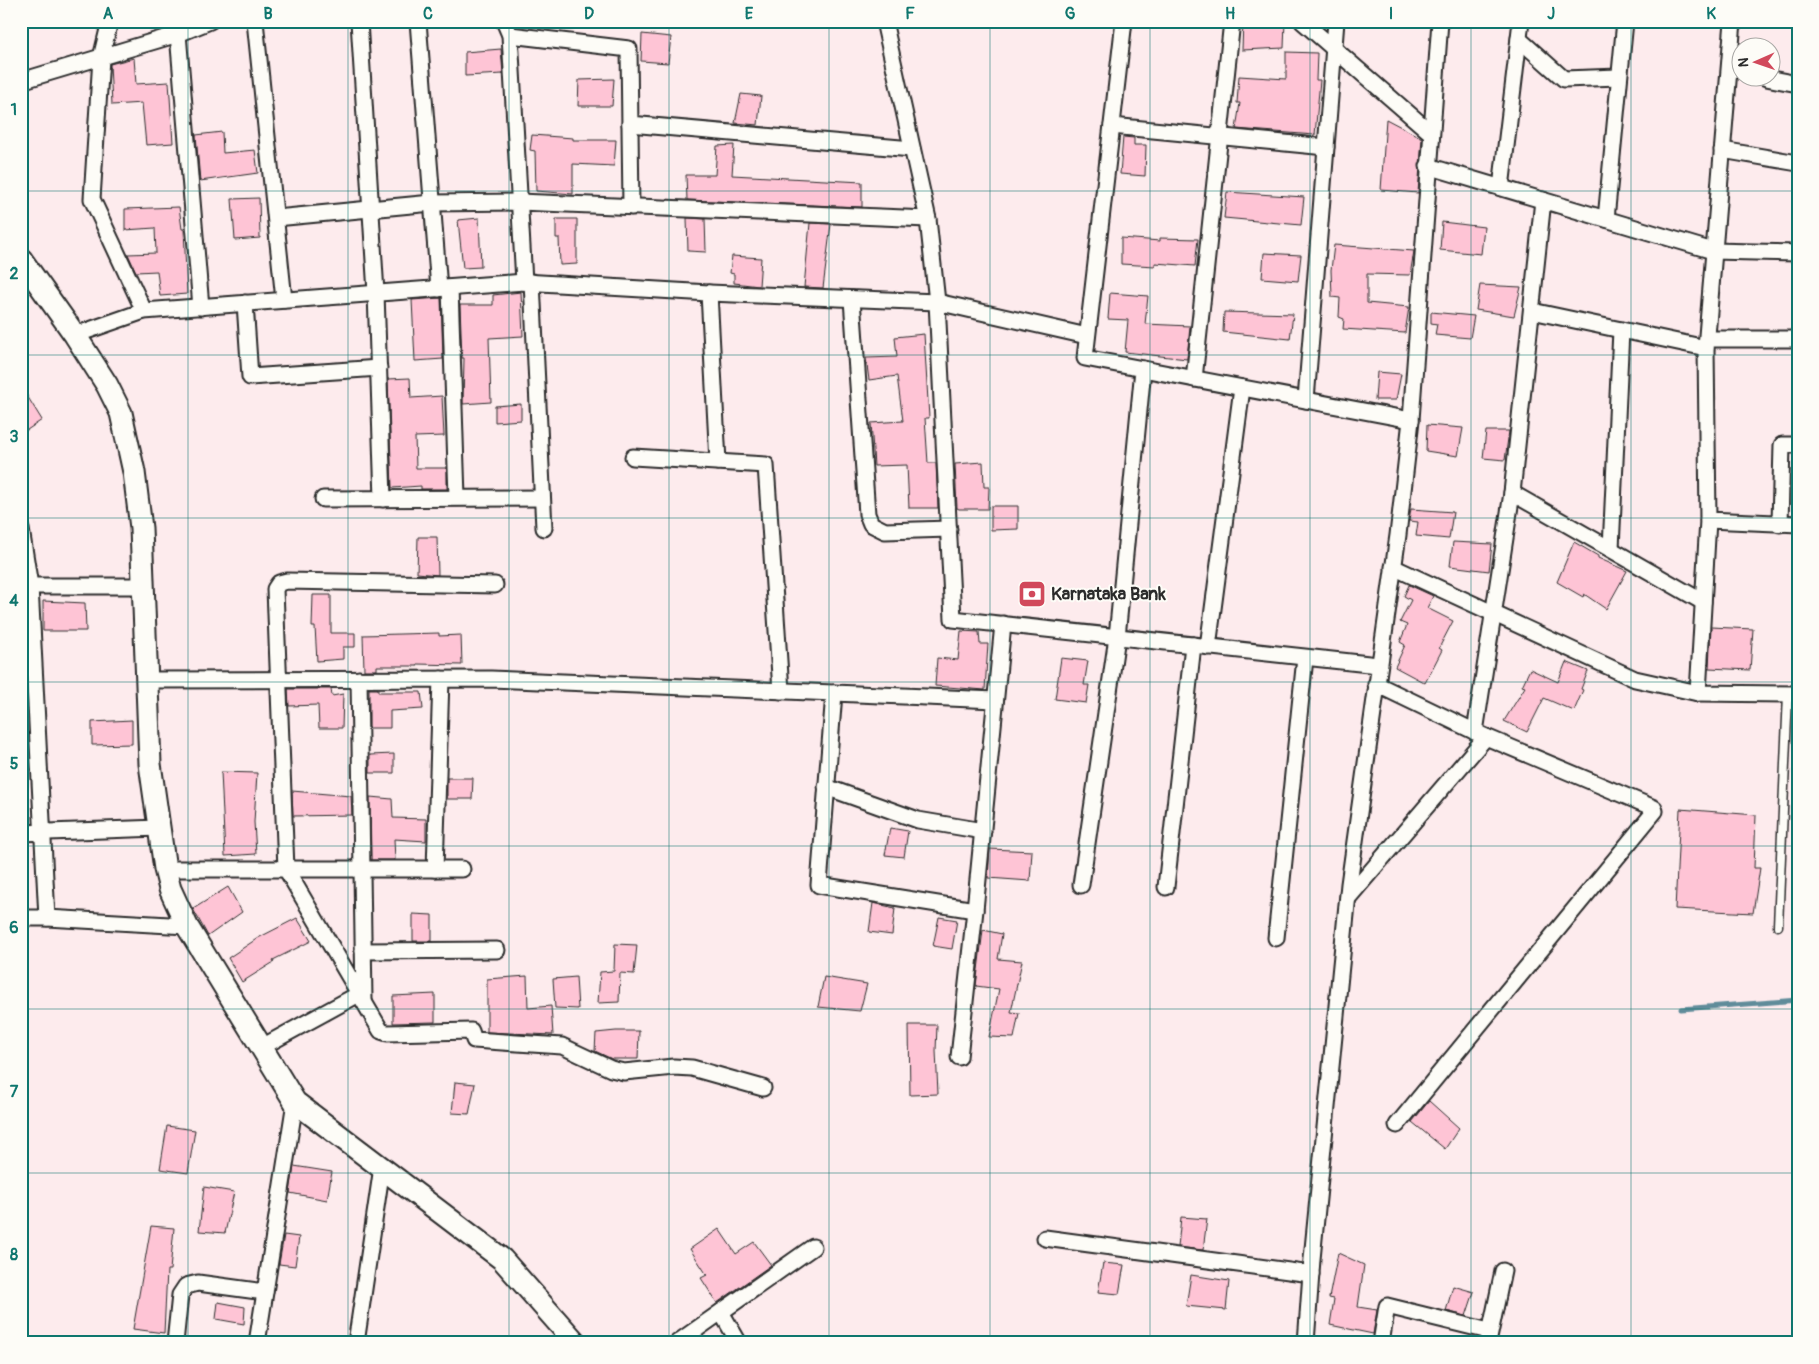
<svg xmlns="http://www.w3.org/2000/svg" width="1819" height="1364" font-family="Pangolin,sans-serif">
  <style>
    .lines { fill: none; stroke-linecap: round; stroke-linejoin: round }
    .stream { stroke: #608c9a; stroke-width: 5 }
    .building { fill: #fec4d5; stroke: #2b2b2b }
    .lane-casing { stroke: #2b2b2b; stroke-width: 11 }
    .street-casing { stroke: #2b2b2b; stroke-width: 19 }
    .secondary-casing { stroke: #2b2b2b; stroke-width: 25 }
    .lane { stroke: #fdfcf7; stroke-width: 8 }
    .street { stroke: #fdfcf7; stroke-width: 15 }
    .secondary { stroke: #fdfcf7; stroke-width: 21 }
    .grid { fill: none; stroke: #0f766e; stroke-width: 1; stroke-opacity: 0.55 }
    .labels { text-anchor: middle; stroke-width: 4; stroke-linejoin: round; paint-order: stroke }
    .poi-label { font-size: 18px; font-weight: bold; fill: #2b2b2b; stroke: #fdfcf7; text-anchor: start }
    .neatline { fill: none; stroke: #0f766e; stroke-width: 2 }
    .grid-label { font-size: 16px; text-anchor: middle; font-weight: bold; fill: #0f766e }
  </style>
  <rect width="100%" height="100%" fill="#fdebed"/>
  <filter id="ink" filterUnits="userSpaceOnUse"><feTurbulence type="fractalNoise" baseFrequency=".02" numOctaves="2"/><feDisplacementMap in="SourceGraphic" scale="10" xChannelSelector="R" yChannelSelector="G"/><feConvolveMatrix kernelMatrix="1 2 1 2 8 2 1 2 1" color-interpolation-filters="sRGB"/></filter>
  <g filter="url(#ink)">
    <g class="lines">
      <polyline class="stream" points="1681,1009 1798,1000"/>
    </g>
    <g class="building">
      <polygon points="1243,21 1285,21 1284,48 1242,50"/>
      <polygon points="642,34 671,37 668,63 641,61"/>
      <polygon points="501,49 503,74 465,76 465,52"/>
      <polygon points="1286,52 1317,53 1316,80 1320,80 1315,135 1236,129 1240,103 1237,103 1239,76 1286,79"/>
      <polygon points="134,58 136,84 169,82 173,143 146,145 142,103 112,105 110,64"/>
      <polygon points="614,79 612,106 578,106 579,80"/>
      <polygon points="741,94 761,96 758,125 735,123"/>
      <polygon points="1386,119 1422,138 1418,193 1381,190"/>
      <polygon points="222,132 223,153 255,150 258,173 200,181 196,135"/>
      <polygon points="532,135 573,138 573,140 616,140 614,166 573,164 573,194 536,191 535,151 530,150"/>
      <polygon points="1123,137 1134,138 1134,145 1146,145 1145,176 1120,174"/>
      <polygon points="734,145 732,175 862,182 862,207 687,200 686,175 715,175 717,146"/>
      <polygon points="1227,192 1304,197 1301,225 1224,218"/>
      <polygon points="259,198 260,238 235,240 232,199"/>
      <polygon points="179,207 182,229 184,229 187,294 160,296 157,271 136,272 128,254 156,253 155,228 125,230 125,209"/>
      <polygon points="479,218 481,267 463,268 458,220"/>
      <polygon points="687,218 705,219 706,252 688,251"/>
      <polygon points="556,219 577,219 577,264 560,265 559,238 556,238"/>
      <polygon points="1442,222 1484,227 1481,254 1440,250"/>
      <polygon points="810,223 831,224 823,288 804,287"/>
      <polygon points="1121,238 1160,241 1160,238 1198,239 1195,266 1155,263 1155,266 1121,264"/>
      <polygon points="1334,245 1414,251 1410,275 1367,274 1367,303 1409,307 1405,333 1343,329 1344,319 1339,317 1340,298 1332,297 1331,270"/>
      <polygon points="1264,253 1301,255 1298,281 1262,278"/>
      <polygon points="732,256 761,258 759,286 734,283 734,274 730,273"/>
      <polygon points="1480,285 1521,287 1514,316 1476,310"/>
      <polygon points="521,292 523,336 489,338 491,402 463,404 464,358 462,358 460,305 493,305 493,295"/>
      <polygon points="1110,293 1148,296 1145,324 1190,326 1187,359 1125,352 1128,320 1108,319"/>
      <polygon points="441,298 443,359 415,361 412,300"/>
      <polygon points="1224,312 1293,314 1290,339 1223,332"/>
      <polygon points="1431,312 1474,316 1470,338 1435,335 1437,324 1431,323"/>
      <polygon points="924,334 929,418 925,418 928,463 936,463 938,508 909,508 907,465 874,466 873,451 871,423 903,421 897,376 869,380 866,358 897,357 895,337"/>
      <polygon points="1377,372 1401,374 1396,400 1375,400"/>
      <polygon points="410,378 411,398 442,396 444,436 415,437 416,468 447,468 447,489 421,489 421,486 392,488 388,379"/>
      <polygon points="21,386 42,420 21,434"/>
      <polygon points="521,404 521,420 495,422 495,406"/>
      <polygon points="1427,425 1463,428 1458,456 1426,451"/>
      <polygon points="1486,431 1509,431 1505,460 1483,458"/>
      <polygon points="983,462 984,487 989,487 988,509 959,509 957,508 955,464"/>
      <polygon points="991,506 1018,506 1018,529 991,530"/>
      <polygon points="1411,509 1453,512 1449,539 1416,536 1418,522 1409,521"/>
      <polygon points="418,537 437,537 438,575 417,573"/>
      <polygon points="1453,542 1492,544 1489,571 1450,566"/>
      <polygon points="1574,542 1598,556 1598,558 1627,571 1606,609 1584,594 1583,597 1557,582"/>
      <polygon points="1409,585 1433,596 1427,608 1453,621 1439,648 1442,650 1425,683 1395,667 1405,645 1400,642 1407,625 1400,622 1411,600 1404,596"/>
      <polygon points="313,595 331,595 331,633 355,633 355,647 343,647 343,659 317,661 315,627 312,627"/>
      <polygon points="43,601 85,603 86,631 43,631"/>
      <polygon points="1711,627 1753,629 1750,670 1709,668"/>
      <polygon points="961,631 979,632 980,644 988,644 985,690 935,686 937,658 958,660"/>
      <polygon points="439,633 439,636 461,635 462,665 417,664 418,666 377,666 377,670 364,670 363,635"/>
      <polygon points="1061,658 1088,661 1084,685 1089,685 1086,703 1055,699"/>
      <polygon points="1566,662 1588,671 1581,689 1583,690 1574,711 1544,698 1527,732 1504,721 1525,687 1522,686 1530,669 1558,682"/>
      <polygon points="288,689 331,689 332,696 343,694 342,728 319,728 318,705 289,706"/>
      <polygon points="369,689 378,689 378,692 421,692 423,709 390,711 390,728 369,728"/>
      <polygon points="132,720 132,744 92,745 92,722"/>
      <polygon points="394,754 394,773 370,773 370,755"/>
      <polygon points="221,772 257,773 254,822 256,854 225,856"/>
      <polygon points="447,778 473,778 472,799 447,799"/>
      <polygon points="292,791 351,796 352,815 293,816"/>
      <polygon points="370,797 392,799 393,818 426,819 426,841 394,839 395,860 371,860"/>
      <polygon points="1680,809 1756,815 1754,868 1760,868 1753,913 1675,909"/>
      <polygon points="890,828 908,831 904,857 885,855"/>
      <polygon points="990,849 1032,851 1030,881 988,878"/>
      <polygon points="228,887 242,912 208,936 193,909"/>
      <polygon points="873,903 895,908 892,935 869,932"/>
      <polygon points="413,914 432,915 432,941 413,941"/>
      <polygon points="939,917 957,920 952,949 933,946"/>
      <polygon points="297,918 311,941 273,960 274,962 242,982 228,958 258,938"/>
      <polygon points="983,930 1002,934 998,959 1022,961 1011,1012 1019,1013 1014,1038 989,1037 999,989 976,986"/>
      <polygon points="615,944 637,945 634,974 620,973 619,1002 598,1003 600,972 614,971"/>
      <polygon points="527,976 528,1008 551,1006 553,1035 487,1032 487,979"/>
      <polygon points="576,977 578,1009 555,1008 553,979"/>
      <polygon points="824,977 867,984 860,1011 818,1007"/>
      <polygon points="435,994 435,1022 393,1023 393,996"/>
      <polygon points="909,1025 937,1025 936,1051 938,1094 910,1095"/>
      <polygon points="616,1031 639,1031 638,1059 612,1059 595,1051 596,1033"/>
      <polygon points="455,1082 475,1084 469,1114 452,1113"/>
      <polygon points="1429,1101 1459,1128 1445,1149 1412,1122"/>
      <polygon points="167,1126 195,1130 188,1173 160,1169"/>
      <polygon points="294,1166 332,1172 327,1200 290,1193"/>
      <polygon points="204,1187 234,1192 225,1233 199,1231"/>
      <polygon points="1181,1217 1207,1219 1203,1250 1178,1247"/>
      <polygon points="151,1226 174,1228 170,1270 167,1270 164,1333 133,1329"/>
      <polygon points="719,1229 736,1254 754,1242 771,1265 717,1303 701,1278 707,1275 690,1249"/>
      <polygon points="284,1235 299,1237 295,1266 279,1264"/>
      <polygon points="1338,1253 1364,1265 1358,1307 1377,1310 1373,1334 1330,1325 1334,1299 1329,1298"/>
      <polygon points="1103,1263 1124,1265 1119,1294 1098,1292"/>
      <polygon points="1191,1275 1229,1281 1226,1310 1186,1306"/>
      <polygon points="1453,1286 1474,1292 1466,1316 1446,1311"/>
      <polygon points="218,1302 245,1307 244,1324 216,1319"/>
    </g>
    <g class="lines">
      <defs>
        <polyline id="lane" points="1778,926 1788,694"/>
        <g id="street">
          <polyline points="110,21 101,58 92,199 144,311"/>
          <polyline points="255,21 284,300"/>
          <polyline points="359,21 376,293 383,499"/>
          <polyline points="418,21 439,289"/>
          <polyline points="504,21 510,35 524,282"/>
          <polyline points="884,21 928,219 937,302 953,619 1378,665"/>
          <polyline points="1124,21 1085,358 1411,420"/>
          <polyline points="1302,21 1431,133"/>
          <polyline points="1733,21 1706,348 1708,520 1798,524"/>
          <polyline points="178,34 201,307"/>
          <polyline points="510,35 629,49 631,207"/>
          <polyline points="1519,39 1564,79 1619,77"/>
          <polyline points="1766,78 1798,84"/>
          <polyline points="21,81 178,34 210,21"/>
          <polyline points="630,124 912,149"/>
          <polyline points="1112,126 1326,147"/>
          <polyline points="1722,150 1798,163"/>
          <polyline points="1428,166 1713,251 1798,253"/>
          <polyline points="1501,188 1521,21"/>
          <polyline points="276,218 432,203 519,202 928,219"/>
          <polyline points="1606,219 1625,21"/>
          <polyline points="532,282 544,528"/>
          <polyline points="450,288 457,497"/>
          <polyline points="709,293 718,462"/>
          <polyline points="852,299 867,514 871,524 885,531 949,529"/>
          <polyline points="245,303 250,377 379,368"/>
          <polyline points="1532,311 1706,348"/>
          <polyline points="75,335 144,311 524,282 709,293 937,302 1087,336"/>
          <polyline points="1707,339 1798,339"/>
          <polyline points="1194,379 1232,21"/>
          <polyline points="1306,400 1336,21"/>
          <polyline points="633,457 766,465 781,691"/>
          <polyline points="1512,493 1703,602"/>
          <polyline points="323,499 542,498"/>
          <polyline points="1780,524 1782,445 1798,445"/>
          <polyline points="21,529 30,586 47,918 187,926"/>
          <polyline points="1611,549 1621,330"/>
          <polyline points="1393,567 1635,679 1698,693 1798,694"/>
          <polyline points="495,585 287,581 279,583 275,589 286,869 381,1031 387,1033 471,1031 474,1040 562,1046 611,1069 624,1072 674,1067 692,1068 763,1088"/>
          <polyline points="21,586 145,586"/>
          <polyline points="1208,647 1242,388"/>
          <polyline points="359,679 364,1000"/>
          <polyline points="146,680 491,679 834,693 819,885 975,910 1003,624"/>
          <polyline points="1376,684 1486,737 1654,808 1655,811 1397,1125"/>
          <polyline points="834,693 995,700"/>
          <polyline points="1698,693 1708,520"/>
          <polyline points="1475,732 1512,493 1543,200"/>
          <polyline points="826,787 918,820 983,831"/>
          <polyline points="21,833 159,828"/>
          <polyline points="165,869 462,869"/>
          <polyline points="435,869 441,679"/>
          <polyline points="1081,885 1117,637 1143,369"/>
          <polyline points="1166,887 1193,645"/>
          <polyline points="1348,898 1486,737"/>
          <polyline points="21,918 47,918"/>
          <polyline points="1276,938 1305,658"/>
          <polyline points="363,951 497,950"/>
          <polyline points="260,1048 359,994"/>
          <polyline points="959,1057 975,910"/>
          <polyline points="1045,1238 1311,1274"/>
          <polyline points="721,1312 739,1343"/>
          <polyline points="175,1343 180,1295 186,1286 198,1283 265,1292"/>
          <polyline points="257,1343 295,1102"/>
          <polyline points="356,1343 382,1167"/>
          <polyline points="677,1343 813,1247"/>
          <polyline points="1306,1343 1312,1259 1349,884 1398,535 1411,420 1440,21"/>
          <polyline points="1381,1343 1387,1306 1489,1331"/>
          <polyline points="1488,1343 1503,1271"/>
        </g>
        <polyline id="secondary" points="21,259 75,335 107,385 121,413 134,472 141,528 150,764 165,869 170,889 187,926 295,1102 502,1259 576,1343"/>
      </defs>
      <use href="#lane" class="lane-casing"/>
      <use href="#street" class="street-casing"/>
      <use href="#secondary" class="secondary-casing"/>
      <use href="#lane" class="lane"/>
      <use href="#street" class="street"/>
      <use href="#secondary" class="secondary"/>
    </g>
  </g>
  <path class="grid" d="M 188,21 L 188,1343M 348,21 L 348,1343M 509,21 L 509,1343M 669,21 L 669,1343M 829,21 L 829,1343M 990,21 L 990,1343M 1150,21 L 1150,1343M 1310,21 L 1310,1343M 1471,21 L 1471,1343M 1631,21 L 1631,1343M 21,191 L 1798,191M 21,355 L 1798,355M 21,518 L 1798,518M 21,682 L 1798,682M 21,846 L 1798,846M 21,1009 L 1798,1009M 21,1173 L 1798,1173"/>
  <defs>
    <symbol id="bank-square" viewBox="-11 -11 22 22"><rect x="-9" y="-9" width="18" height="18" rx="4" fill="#d1495b" stroke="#fdfcf7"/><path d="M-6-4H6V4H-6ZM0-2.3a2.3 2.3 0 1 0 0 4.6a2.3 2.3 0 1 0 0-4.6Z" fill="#fff"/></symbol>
  </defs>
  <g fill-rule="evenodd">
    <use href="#bank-square" x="1016" y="578" width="32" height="32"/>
  </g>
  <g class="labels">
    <g class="poi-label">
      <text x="1051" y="600">Karnataka Bank</text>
    </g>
  </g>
  <rect width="1819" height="1364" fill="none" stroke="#fdfcf7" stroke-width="55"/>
  <g transform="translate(1756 62) rotate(268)"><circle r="24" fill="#fdfcf7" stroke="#a9a8a5"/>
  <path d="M0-4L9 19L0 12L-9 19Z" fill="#d1495b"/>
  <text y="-8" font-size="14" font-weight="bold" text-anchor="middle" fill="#2b2b2b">N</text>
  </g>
  <rect x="28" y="28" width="1764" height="1308" class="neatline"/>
  <g class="grid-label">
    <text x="108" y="19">A</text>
    <text x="268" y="19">B</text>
    <text x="428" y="19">C</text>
    <text x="589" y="19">D</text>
    <text x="749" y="19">E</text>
    <text x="910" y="19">F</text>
    <text x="1070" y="19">G</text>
    <text x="1230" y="19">H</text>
    <text x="1391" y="19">I</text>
    <text x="1551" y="19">J</text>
    <text x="1711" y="19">K</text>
    <text x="14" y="115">1</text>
    <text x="14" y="279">2</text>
    <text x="14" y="442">3</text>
    <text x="14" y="606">4</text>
    <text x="14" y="769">5</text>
    <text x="14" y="933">6</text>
    <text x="14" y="1097">7</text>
    <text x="14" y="1260">8</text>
  </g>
</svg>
